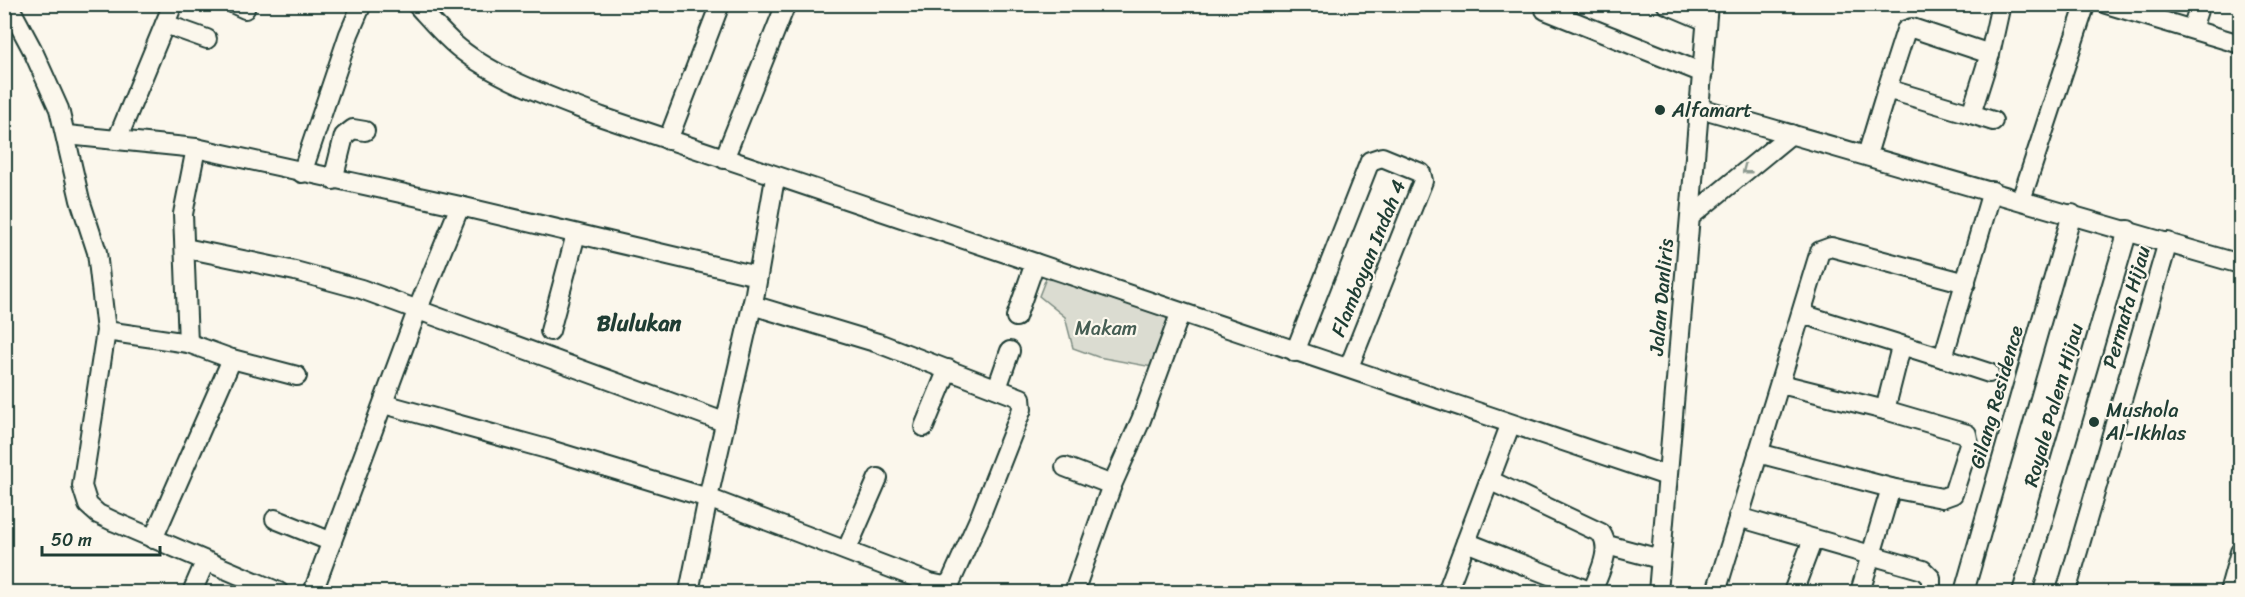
<svg xmlns="http://www.w3.org/2000/svg" width="2245" height="597" font-family="Sriracha,sans-serif">
  <style>
    .green { fill: #dbdcd1; stroke: #7d8c82; stroke-width: 1.5 }
    .lines { fill: none; stroke-linecap: round; stroke-linejoin: round }
    .minor-casing { stroke: #1f3d34; stroke-width: 22 }
    .minor { stroke: #fbf7ec; stroke-width: 18 }
    .oneway { stroke: #8d9a90 }
    .poi-dot { fill: #1f3d34; stroke: #fbf7ec; stroke-width: 2 }
    .labels { text-anchor: middle; stroke-width: 4.5; stroke-linejoin: round; paint-order: stroke }
    .poi-label { font-size: 20px; fill: #1f3d34; stroke: #fbf7ec; text-anchor: start }
    .street-label { font-size: 20px; fill: #1f3d34; stroke: #fbf7ec }
    .park-label { font-size: 20px; fill: #455d53; stroke: #fbf7ec }
    .quarter-label { font-size: 22px; font-weight: bold; fill: #1f3d34; stroke: #fbf7ec }
  </style>
  <rect width="100%" height="100%" fill="#fbf7ec"/>
  <filter id="ink" filterUnits="userSpaceOnUse"><feTurbulence type="fractalNoise" baseFrequency=".0167" numOctaves="2"/><feDisplacementMap in="SourceGraphic" scale="12" xChannelSelector="R" yChannelSelector="G"/><feConvolveMatrix kernelMatrix="1 2 1 2 8 2 1 2 1" color-interpolation-filters="sRGB"/></filter>
  <g filter="url(#ink)">
    <polygon class="green" points="1046,278 1165,316 1169,322 1152,367 1098,357 1073,348 1065,317 1039,296"/>
    <g class="lines">
      <defs>
        <g id="minor">
          <polyline points="8,4 32,49 59,109 80,200 97,252 106,331 82,486 88,505 98,514 115,522 279,592"/>
          <polyline points="234,4 245,9"/>
          <path d="M 416,4 C 428,17 439,30 452,42 C 490,77 554,98 602,117 L 1667,476"/>
          <polyline points="1666,4 1706,21"/>
          <polyline points="2106,4 2240,44"/>
          <polyline points="1545,10 1703,73"/>
          <polyline points="165,24 207,39"/>
          <polyline points="2192,29 2200,4"/>
          <polyline points="1887,89 1906,30 1912,28 1990,54"/>
          <polyline points="1700,108 2240,264"/>
          <polyline points="1971,114 1993,121"/>
          <polyline points="67,135 196,148 460,206 757,276"/>
          <polyline points="117,140 173,4"/>
          <polyline points="668,140 720,4"/>
          <polyline points="1867,155 1887,89 1971,114 1990,54 2001,4"/>
          <polyline points="724,159 786,4"/>
          <polyline points="302,173 349,34 362,4"/>
          <polyline points="333,180 344,136 353,129 365,131"/>
          <polyline points="2021,200 2084,9"/>
          <polyline points="1691,216 1791,134"/>
          <polyline points="185,248 295,271 361,289 724,422"/>
          <polyline points="1802,314 1943,358 1992,191"/>
          <polyline points="1016,317 1035,263"/>
          <polyline points="106,331 188,343 232,359 297,376"/>
          <polyline points="550,331 576,234"/>
          <polyline points="188,343 183,214 196,148"/>
          <polyline points="1295,352 1370,161 1382,157 1421,173 1423,181 1349,367"/>
          <polyline points="1943,358 1989,373"/>
          <polyline points="997,388 1010,351"/>
          <polyline points="384,404 547,449 708,498 930,583 944,586 951,581 979,519 1022,409 1021,398 878,343 752,305"/>
          <polyline points="1885,410 1901,347"/>
          <polyline points="924,427 948,369"/>
          <polyline points="1758,453 1891,488 1942,498 1953,494 1969,444 1967,434 1885,410 1781,384"/>
          <polyline points="1065,467 1112,485"/>
          <path d="M 1489,480 L 1601,533 C 1613,550 1598,575 1592,592"/>
          <polyline points="1738,517 1923,570 1931,578 1931,592"/>
          <polyline points="275,519 332,542"/>
          <polyline points="153,539 232,359"/>
          <polyline points="1466,542 1592,592"/>
          <polyline points="1607,545 1660,559"/>
          <polyline points="847,549 878,478"/>
          <polyline points="192,592 205,562"/>
          <polyline points="313,592 417,311 460,206"/>
          <polyline points="689,592 708,498 755,293 775,178"/>
          <polyline points="1074,592 1112,485 1141,420 1180,314"/>
          <polyline points="1447,592 1508,431"/>
          <polyline points="1658,592 1708,4"/>
          <polyline points="1716,592 1820,251 1831,247 1966,283"/>
          <polyline points="1793,592 1813,539"/>
          <polyline points="1860,592 1891,488"/>
          <polyline points="1964,592 2072,214"/>
          <polyline points="2022,592 2128,230"/>
          <polyline points="2066,592 2168,242"/>
          <polyline points="2229,592 2240,552"/>
        </g>
      </defs>
      <use href="#minor" class="minor-casing"/>
      <use href="#minor" class="minor"/>
    </g>
    <defs><path id="oneway-chevron" d="M-2-3.5L2.5 0L-2 3.5" fill="none" stroke-width="1.6" stroke-linecap="round" stroke-linejoin="round" transform="scale(1.5)"/></defs>
    <use class="oneway" href="#oneway-chevron" transform="translate(1746 170) rotate(142)"/>
  </g>
  <g class="poi-dot">
    <circle cx="1660" cy="110" r="6"/>
    <circle cx="2094" cy="422" r="6"/>
  </g>
  <g class="labels">
    <g class="poi-label">
      <text x="1672" y="117">Alfamart</text>
      <text x="2106" y="417">Mushola<tspan x="2106" dy="23">Al-Ikhlas</tspan></text>
    </g>
    <g class="street-label">
      <text transform="translate(1368 258) rotate(-68)" y="7">Flamboyan Indah 4</text>
      <text transform="translate(1661 297) rotate(-85)" y="7">Jalan Danliris</text>
      <text transform="translate(2126 307) rotate(-74)" y="7">Permata Hijau</text>
      <text transform="translate(1996 397) rotate(-74)" y="7">Gilang Residence</text>
      <text transform="translate(2053 405) rotate(-74)" y="7">Royale Palem Hijau</text>
    </g>
    <g class="park-label">
      <text x="1106" y="335">Makam</text>
    </g>
    <g class="quarter-label">
      <text x="639" y="331">Blulukan</text>
    </g>
  </g>
  <rect width="2245" height="597" fill="none" stroke="#fbf7ec" stroke-width="24"/>
  <rect x="12" y="12" width="2221" height="573" fill="none" stroke="#1f3d34" stroke-width="2" filter="url(#ink)"/>
  <path d="M42 546v9h118v-9" fill="none" stroke="#1f3d34" stroke-width="3"/>
  <text x="51" y="546" font-size="18" fill="#1f3d34" stroke="#fbf7ec" stroke-width="4.5" paint-order="stroke">50 m</text>
</svg>
